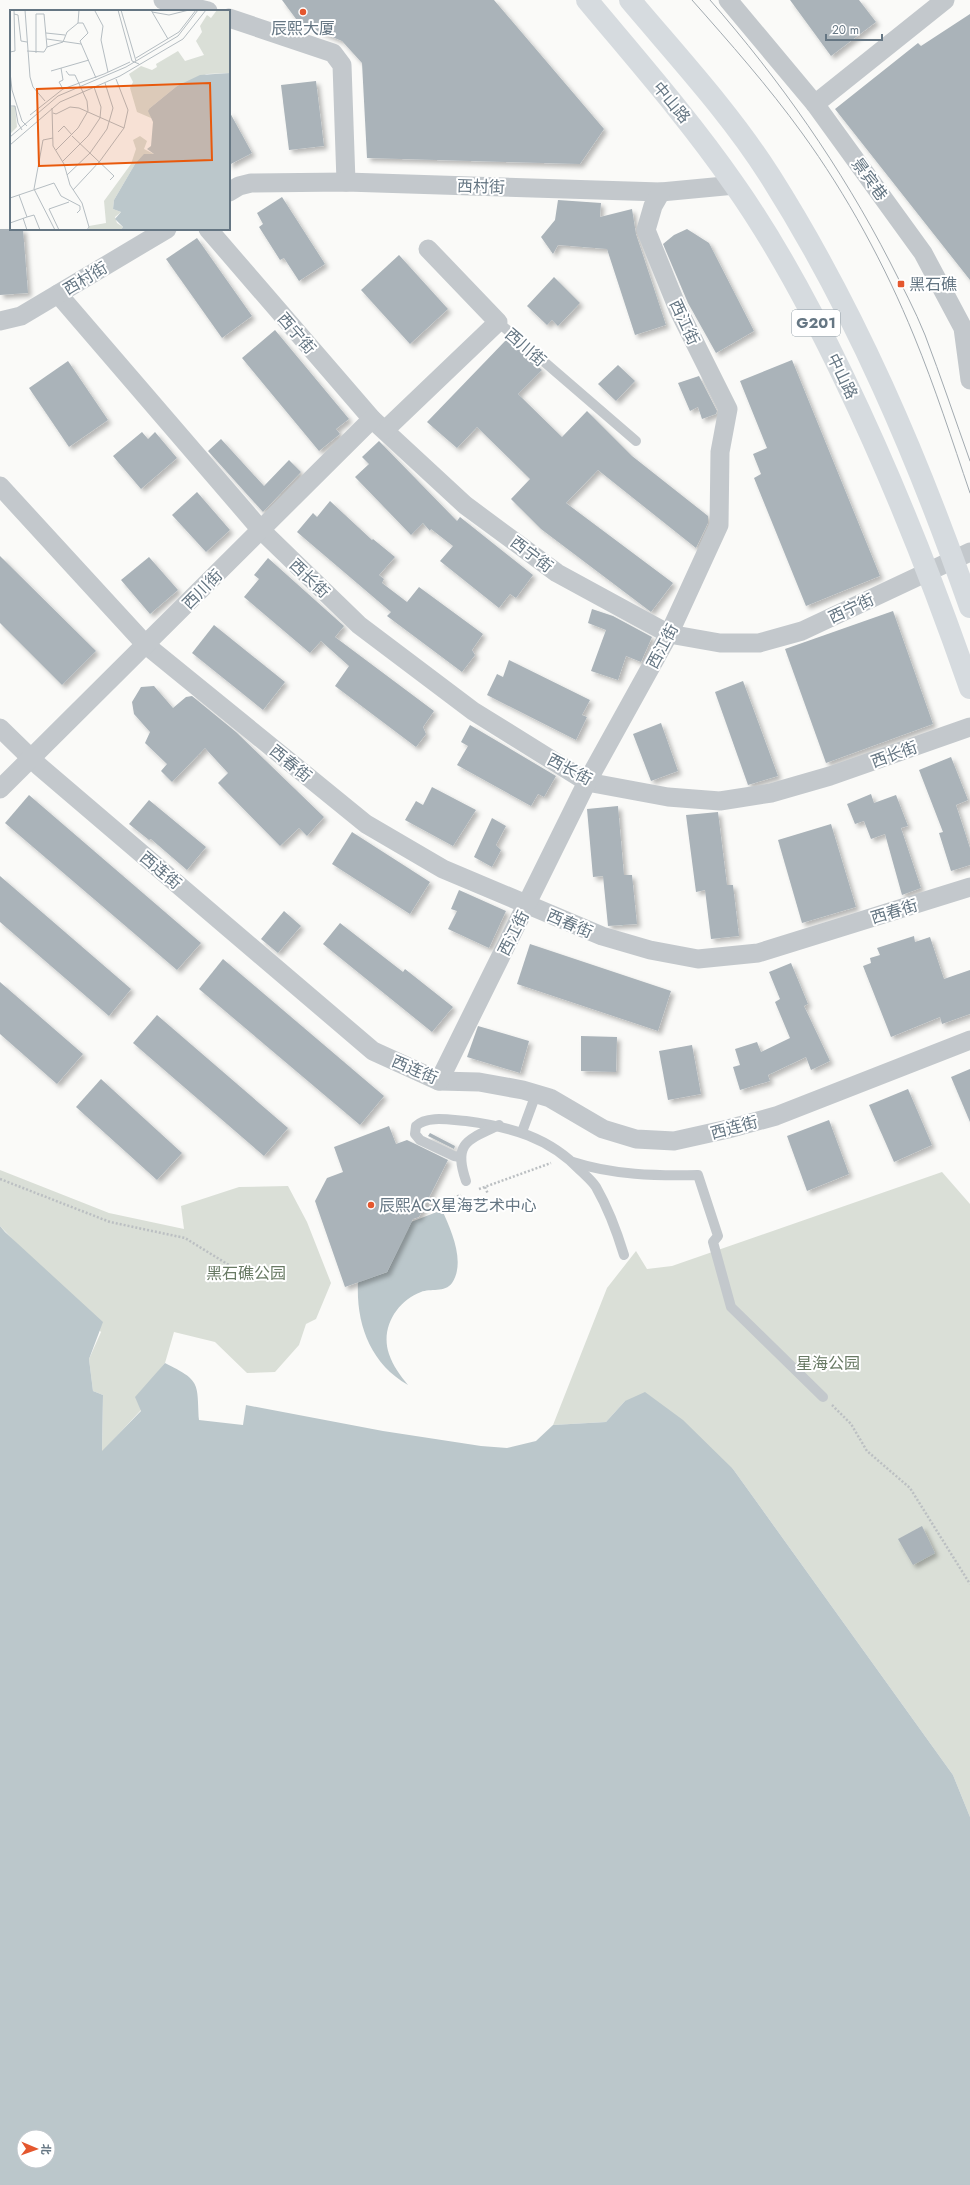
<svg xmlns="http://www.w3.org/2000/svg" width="970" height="2185" font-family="Jost,'Noto Sans SC',sans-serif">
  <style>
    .green { fill: #dadfd7 }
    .water { fill: #bbc7cb; fill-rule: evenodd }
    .building { fill: #aab3b9; filter: url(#shadow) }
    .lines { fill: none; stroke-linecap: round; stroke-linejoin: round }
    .path { stroke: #bbbfc2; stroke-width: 2.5; stroke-dasharray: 2 2; stroke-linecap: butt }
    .lane { stroke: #c3c8cc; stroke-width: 10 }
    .street { stroke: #c3c8cc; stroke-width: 19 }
    .highway { stroke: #d6dbdf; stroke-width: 22 }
    .tram { stroke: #a2aab0; stroke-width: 1 }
    .poi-dot { fill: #e4572e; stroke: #fff; stroke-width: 1.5 }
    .labels { text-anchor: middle; stroke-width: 4; stroke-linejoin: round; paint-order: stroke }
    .shield { fill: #fff; stroke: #939fa8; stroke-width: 1 }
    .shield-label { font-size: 15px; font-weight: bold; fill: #657683 }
    .poi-label { font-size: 16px; fill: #657683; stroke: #fff; text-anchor: start }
    .street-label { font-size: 16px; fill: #657683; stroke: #fff }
    .park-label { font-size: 16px; fill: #687a64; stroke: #fff }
    .inset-road { fill: none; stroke: #b5bdc2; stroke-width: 1 }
    .view { fill: #e8590c; fill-opacity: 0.15; stroke: #e8590c; stroke-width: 2 }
    .inset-edge { fill: none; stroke: #657683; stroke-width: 2 }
  </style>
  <defs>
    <filter id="shadow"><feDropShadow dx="3.5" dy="3.5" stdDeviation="2" flood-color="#0004"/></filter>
  </defs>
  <rect width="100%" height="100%" fill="#fafaf8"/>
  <g class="green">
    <polygon points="0,1170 109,1213 184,1229 181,1206 239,1187 288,1186 307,1222 331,1283 316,1319 306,1324 299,1345 275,1372 247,1373 215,1342 174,1332 165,1363 153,1378 141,1410 102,1452 103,1395 93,1391 89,1359 101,1332 0,1226"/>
    <polygon points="942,1172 970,1204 970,1817 953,1775 733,1469 625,1401 606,1422 553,1425 607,1288 636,1251 647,1269 672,1266"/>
  </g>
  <g class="water">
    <path d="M 442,1210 C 451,1230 466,1262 452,1283 C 445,1293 430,1288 421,1292 C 397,1301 380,1328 389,1354 C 393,1366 400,1375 408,1385 C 370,1363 356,1324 358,1282 L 387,1272 L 411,1222 Z"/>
    <path d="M 0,1226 L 5,1232 L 103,1322 L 89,1359 L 93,1391 L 103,1395 L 102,1451 L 141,1411 L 135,1397 L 165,1363 C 201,1381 197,1382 199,1420 L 243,1425 L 246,1405 L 383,1431 L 481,1446 L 507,1448 L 536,1441 L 553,1425 L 606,1422 L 625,1401 L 645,1392 L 683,1420 L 733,1469 L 953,1775 L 970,1817 L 970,2185 L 0,2185 ZM 24,2137 L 48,2137 L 48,2161 L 24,2161 Z"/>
  </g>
  <g class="building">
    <polygon points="282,0 494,0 604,129 580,164 367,158 362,63 342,41 299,23"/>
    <polygon points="790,0 859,0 876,22 831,56"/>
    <polygon points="970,14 970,280 835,109 918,43 921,46"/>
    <polygon points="316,81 324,146 289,150 281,85"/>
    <polygon points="229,111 252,153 229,165"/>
    <polygon points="282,197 325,264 299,281 284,258 280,260 259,227 263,224 257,213"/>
    <polygon points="558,200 601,203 600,217 632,209 636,234 666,325 635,335 607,249 558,245 553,254 541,237 555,220"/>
    <polygon points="0,229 23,229 28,293 0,295"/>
    <polygon points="687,229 709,243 754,331 716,353 688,303 663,244 674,235"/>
    <polygon points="197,238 252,316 222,338 166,259"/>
    <polygon points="399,255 448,309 410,344 361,290"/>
    <polygon points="554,277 580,303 558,326 552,320 547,325 527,306"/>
    <polygon points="275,330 349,419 336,429 340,434 319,451 242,358"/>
    <polygon points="507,339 542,370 518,394 562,437 587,411 632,456 708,516 708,523 696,548 598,470 566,503 673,583 651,612 541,529 511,499 530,479 477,427 457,448 427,422"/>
    <polygon points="792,360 880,576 806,606 754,478 761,474 753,454 767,448 740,381"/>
    <polygon points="68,361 108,420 69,447 29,388"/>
    <polygon points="618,365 635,381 616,401 598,384"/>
    <polygon points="699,376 717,411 716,414 702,419 698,407 690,411 678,383"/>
    <polygon points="142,432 148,439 155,432 177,458 141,489 113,456"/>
    <polygon points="221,439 264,486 289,460 301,472 263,512 208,451"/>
    <polygon points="379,441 457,521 460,517 533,575 516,598 510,594 499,608 440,561 453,546 431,529 430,531 423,523 411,535 355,477 369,464 362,457"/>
    <polygon points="197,492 230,530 206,552 172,515"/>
    <polygon points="330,501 372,540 373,539 395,557 379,575 384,579 382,583 407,602 419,587 483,634 472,650 475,655 462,672 387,616 391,612 297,532 313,513 317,517"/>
    <polygon points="0,556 96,651 62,685 0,623"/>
    <polygon points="149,557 178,590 150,614 121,580"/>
    <polygon points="268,558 344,626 335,637 434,711 423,727 426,734 416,747 335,686 349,666 321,641 310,653 244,597 259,579 254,575"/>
    <polygon points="592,609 613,616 652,637 641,662 626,656 618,680 591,671 606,630 588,623"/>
    <polygon points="893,611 933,724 826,763 785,649"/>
    <polygon points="214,625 285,682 263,710 192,653"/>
    <polygon points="509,660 590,700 582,715 587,717 576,740 487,695 497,674 503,677"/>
    <polygon points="743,681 778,776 748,785 715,692"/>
    <polygon points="154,686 173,708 186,697 192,696 236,732 324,817 307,836 299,828 280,846 218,783 228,773 205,748 172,782 161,771 167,764 145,743 150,732 134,714 132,702 141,687"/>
    <polygon points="661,723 678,771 651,781 633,734"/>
    <polygon points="470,725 556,776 544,797 538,794 531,806 457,765 468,746 461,742"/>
    <polygon points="951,757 968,800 956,805 970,848 970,865 951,871 939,833 943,832 919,770"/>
    <polygon points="432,787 476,810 453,846 405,820 416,801 423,805"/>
    <polygon points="871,794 874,803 896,795 908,826 901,828 921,888 902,895 885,834 871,839 864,821 855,824 847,804"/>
    <polygon points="29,795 201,943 177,970 5,823"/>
    <polygon points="149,800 206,847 187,870 151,839 149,840 129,824"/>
    <polygon points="618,806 624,875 632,875 637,924 608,926 603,876 593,877 587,809"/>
    <polygon points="718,812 727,885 733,885 739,936 711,939 705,890 696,892 686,815"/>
    <polygon points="492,818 506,826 496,845 501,850 492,867 474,857"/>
    <polygon points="831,824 856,907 802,923 778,840"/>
    <polygon points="352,832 430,882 410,914 332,864"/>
    <polygon points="0,876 131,989 109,1016 0,922"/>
    <polygon points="459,890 506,911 489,948 448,929 457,911 451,909"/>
    <polygon points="284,911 301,926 278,953 261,939"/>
    <polygon points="340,923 403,972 405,969 453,1007 432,1032 323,944"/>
    <polygon points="914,936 915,942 930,937 944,979 970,970 970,1014 942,1024 940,1017 891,1037 863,966 871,963 870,958 880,955 877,948"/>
    <polygon points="530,944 671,991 658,1031 517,984"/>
    <polygon points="223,959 384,1096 360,1125 199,989"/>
    <polygon points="791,963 808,1004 804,1006 830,1061 811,1070 806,1057 768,1075 770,1081 740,1090 733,1067 740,1065 735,1049 757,1042 761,1052 790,1038 775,1002 780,999 769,972"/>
    <polygon points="0,982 83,1054 57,1084 0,1034"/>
    <polygon points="157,1015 288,1128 264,1156 133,1043"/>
    <polygon points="478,1026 529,1041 520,1073 467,1057"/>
    <polygon points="581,1036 617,1037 616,1072 581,1071"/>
    <polygon points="692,1045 701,1094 668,1100 659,1051"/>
    <polygon points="970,1069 970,1122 951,1077"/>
    <polygon points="101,1079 182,1153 157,1180 76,1107"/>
    <polygon points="908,1089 932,1145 894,1162 869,1105"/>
    <polygon points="829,1120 849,1174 807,1191 787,1136"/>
    <polygon points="389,1126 396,1144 407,1140 448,1160 419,1217 413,1219 387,1272 345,1287 315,1201 327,1178 343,1172 334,1147"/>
    <polygon points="430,1133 455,1146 454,1149 428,1136"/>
    <polygon points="922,1526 935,1553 913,1565 898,1539"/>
  </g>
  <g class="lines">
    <g class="path">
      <polyline points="0,1179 110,1222 185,1238 237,1270"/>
      <polyline points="485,1187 488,1194"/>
      <polyline points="479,1189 551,1163"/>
      <polyline points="423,1208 461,1195"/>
      <polyline points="832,1405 851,1424 867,1451 910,1488 970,1584"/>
    </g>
    <g class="lane">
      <polyline points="498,322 636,441"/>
      <polyline points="522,1132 536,1094"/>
      <path d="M 460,1157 L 454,1156 L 420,1140 L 415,1134 L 416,1126 C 427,1115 451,1120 466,1121 C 511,1127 549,1137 581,1171 C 586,1176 592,1181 596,1187 C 608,1208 617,1232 624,1255"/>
      <path d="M 573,1162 C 613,1175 656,1176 698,1175 L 718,1236 L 713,1242 L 731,1307 L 823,1397"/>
      <path d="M 466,1181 C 453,1143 467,1140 499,1125"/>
    </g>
    <g class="street">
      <polyline points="163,0 208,11"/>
      <polyline points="728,0 815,104 923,253 963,328 970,380"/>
      <polyline points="229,18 333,53 342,65 346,182"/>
      <polyline points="815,104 945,0"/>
      <polyline points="229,192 239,186 251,183 346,182 661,192 735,185"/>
      <polyline points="208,229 372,419 465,505 557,573 669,634 720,643 759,643 802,631 970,552"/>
      <polyline points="58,294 261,530 359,625 473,711 587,782 668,797 720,801 771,793 830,776 970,727"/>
      <polyline points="0,321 21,316 167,229"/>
      <polyline points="385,430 498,322 428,249"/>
      <polyline points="0,486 146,645 366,824 443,869 602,936 650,950 698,959 758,953 970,887"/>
      <polyline points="0,728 39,766 373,1051 439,1081 479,1082 523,1090 550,1098 603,1129 636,1139 674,1141 728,1129 776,1116 970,1040"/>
      <polyline points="0,789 372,419"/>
      <polyline points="439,1081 587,782 669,634 719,525 720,452 728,409 678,309 646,230 653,206 661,192"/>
    </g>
    <g class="highway">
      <path d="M 587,0 C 637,60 689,119 734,184 C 777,245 812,311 844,378 C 893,480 933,581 970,688"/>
      <path d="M 630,0 C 678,57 730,113 770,176 C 855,310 918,458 970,607"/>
    </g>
    <g class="tram">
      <path d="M 692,0 C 730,43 768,86 802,133 C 847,195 885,265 914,336 C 935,387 952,440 970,493"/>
      <path d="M 710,0 C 780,80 841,167 890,262 C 902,286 915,310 925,335 C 941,377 955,419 970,461"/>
    </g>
  </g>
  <g class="poi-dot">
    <circle cx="303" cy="12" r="4"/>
    <rect x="897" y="280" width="8" height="8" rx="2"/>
    <circle cx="371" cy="1205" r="4"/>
  </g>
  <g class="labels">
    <rect class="shield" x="792" y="310" width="48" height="26" rx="3"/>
    <g class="shield-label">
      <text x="816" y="328">G201</text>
    </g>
    <g class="poi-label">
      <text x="303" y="34" text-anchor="middle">辰熙大厦</text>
      <text x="909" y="290">黑石礁</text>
      <text x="379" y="1211">辰熙ACX星海艺术中心</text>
    </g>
    <g class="street-label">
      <text transform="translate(672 102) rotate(50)" y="6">中山路</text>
      <text transform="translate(870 179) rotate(54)" y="6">景宾巷</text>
      <text transform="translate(481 186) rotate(2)" y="6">西村街</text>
      <text transform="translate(85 278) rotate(-31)" y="6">西村街</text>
      <text transform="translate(685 322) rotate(65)" y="6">西江街</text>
      <text transform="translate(297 333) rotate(49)" y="6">西宁街</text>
      <text transform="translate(526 347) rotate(41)" y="6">西川街</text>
      <text transform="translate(843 376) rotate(64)" y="6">中山路</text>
      <text transform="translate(532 554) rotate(37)" y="6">西宁街</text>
      <text transform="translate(310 578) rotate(44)" y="6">西长街</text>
      <text transform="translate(202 589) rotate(-45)" y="6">西川街</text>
      <text transform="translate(851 608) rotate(-25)" y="6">西宁街</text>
      <text transform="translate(662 646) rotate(-62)" y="6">西江街</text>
      <text transform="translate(894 754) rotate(-20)" y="6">西长街</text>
      <text transform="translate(291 763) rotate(39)" y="6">西春街</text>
      <text transform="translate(570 769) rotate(28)" y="6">西长街</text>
      <text transform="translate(161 870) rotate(40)" y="6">西连街</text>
      <text transform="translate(894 911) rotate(-17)" y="6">西春街</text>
      <text transform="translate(570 923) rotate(23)" y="6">西春街</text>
      <text transform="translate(513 933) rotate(-63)" y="6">西江街</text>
      <text transform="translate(415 1069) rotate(23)" y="6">西连街</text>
      <text transform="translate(734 1127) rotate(-15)" y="6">西连街</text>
    </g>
    <g class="park-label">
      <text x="246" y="1279">黑石礁公园</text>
      <text x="828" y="1369">星海公园</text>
    </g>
  </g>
  <g transform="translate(10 10)">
    <rect width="220" height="220" fill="#fafaf8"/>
    <path d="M 207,0 L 220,0 L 220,63 L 197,64 L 167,76 L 140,98 L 141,108 L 127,102 L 120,78 L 123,72 L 119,64 L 131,56 L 142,60 L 147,57 L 146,54 L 168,41 L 175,51 L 194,45 L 186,31 L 192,22 L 190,16 L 197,5 L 201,8 ZM 5,96 L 7,117 L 0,124 L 0,97 ZM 130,126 L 137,131 L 134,139 L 144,144 L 137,145 L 125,154 L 104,190 L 103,199 L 111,202 L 105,207 L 107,213 L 113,217 L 111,220 L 79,220 L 79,216 L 96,213 L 94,191 L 121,154 L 126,139 L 123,130 Z" fill="#dadfd7"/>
    <path d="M 220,63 L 220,220 L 111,220 L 113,217 L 105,209 L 111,202 L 103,199 L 104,190 L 125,154 L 134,144 L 144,144 L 137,139 L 141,136 L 143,112 L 138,101 L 140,98 L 167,76 L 190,65 Z" fill="#bbc7cb"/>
    <path class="inset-road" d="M 15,0 L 20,67 L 23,77 L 35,91M 108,0 L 122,51 L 129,54M 111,0 L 126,51M 141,0 L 158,29M 85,1 L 93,16 L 91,30 L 98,62M 142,2 L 159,5 L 179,0M 4,4 L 8,5 L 11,31 L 17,32M 68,13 L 73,13 L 78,23 L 70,31 L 86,68M 36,23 L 55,25M 37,29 L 71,34M 53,32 L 57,22 L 68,13 L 69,0M 17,41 L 34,42 L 37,37 L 53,32M 0,42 L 5,41 L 4,0M 26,43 L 26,4 L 34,4 L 37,37M 126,48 L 169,22 L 186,0M 51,58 L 53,70 L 49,72 L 53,79M 41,61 L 79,50M 0,62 L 2,80 L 12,111 L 17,116M 0,96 L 5,96 L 8,113 L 12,120M 42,98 L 43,136 L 54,154 L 60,175 L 72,193 L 79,217 L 77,220M 43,103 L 46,104 L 60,97 L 69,98 L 114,118M 20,105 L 53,79 L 94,64 L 120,52M 48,122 L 54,116 L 62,125M 62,126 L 104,166 L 100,170M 0,127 L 48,86 L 116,57 L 168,26 L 188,0M 43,128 L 33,130 L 24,179 L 45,220M 0,135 L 50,92 L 110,66 L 173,29 L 196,0M 46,140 L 68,118 L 78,101 L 77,91 L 65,65 L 59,65 L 56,61M 53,151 L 78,126 L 90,108 L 91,97 L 84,77M 57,165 L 80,143 L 97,119 L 103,98 L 95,73M 63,180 L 90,151 L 114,118 L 118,100 L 106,69M 0,188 L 44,173 L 51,186 L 70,196 L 70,200 L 67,203M 17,207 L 24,205 L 30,220M 13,208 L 17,220M 0,213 L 17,207 L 9,185M 49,220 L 39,199 L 59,192"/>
    <path class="view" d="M 200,73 L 202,150 L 29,156 L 27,79 Z"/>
    <rect width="220" height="220" class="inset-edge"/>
  </g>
  <g transform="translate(36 2149) rotate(92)"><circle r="19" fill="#ffffff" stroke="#c1c8cd"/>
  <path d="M0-3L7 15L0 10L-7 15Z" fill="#e4572e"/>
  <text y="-6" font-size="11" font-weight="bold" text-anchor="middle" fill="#657683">北</text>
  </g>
  <path d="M826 34v6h56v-6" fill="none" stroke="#657683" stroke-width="2"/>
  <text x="832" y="34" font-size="12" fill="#657683" stroke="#ffffff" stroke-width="3" paint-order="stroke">20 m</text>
</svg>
